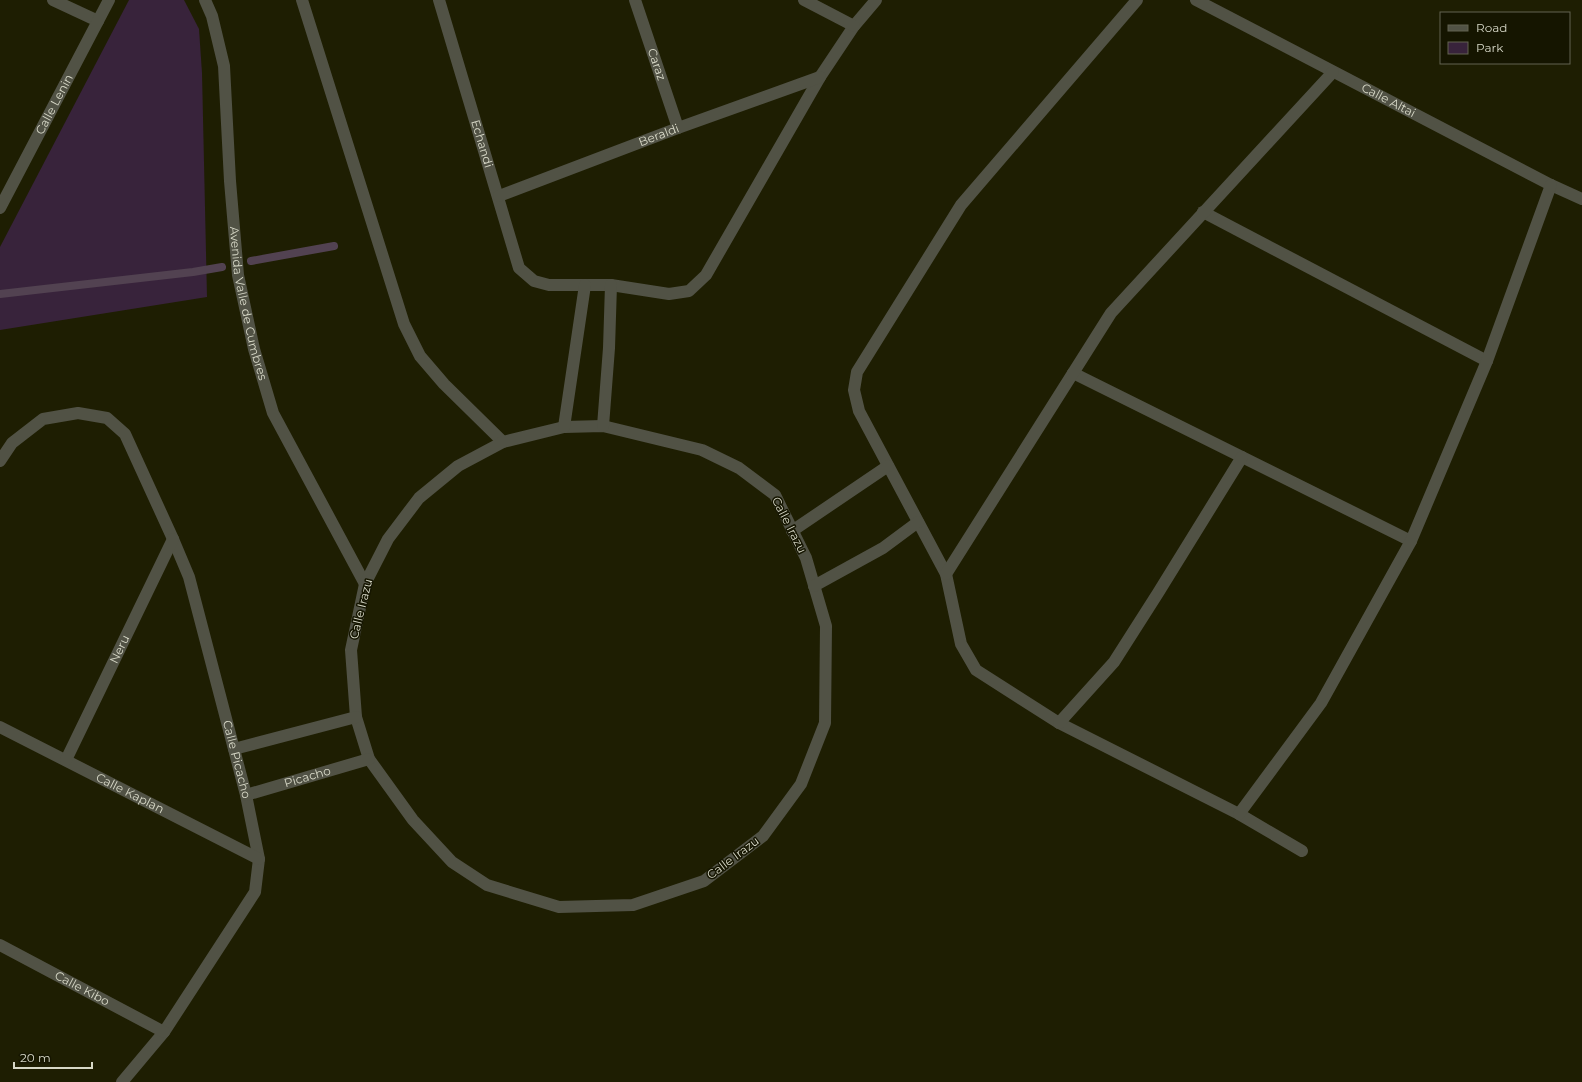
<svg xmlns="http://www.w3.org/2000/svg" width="1582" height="1082" font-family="Montserrat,sans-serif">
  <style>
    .green { fill: #38233b }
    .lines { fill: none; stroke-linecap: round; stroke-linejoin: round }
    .stream { stroke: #524251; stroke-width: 8 }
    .minor { stroke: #515245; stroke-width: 12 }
    .labels { text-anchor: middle; stroke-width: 3; stroke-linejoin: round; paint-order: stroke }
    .street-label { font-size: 12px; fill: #d7d8c7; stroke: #151500 }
  </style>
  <rect width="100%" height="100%" fill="#1e1e02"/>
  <polygon class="green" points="129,0 184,0 199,29 202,73 207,297 0,330 0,247"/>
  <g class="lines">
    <g class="stream">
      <polyline points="251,261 334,246"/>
      <polyline points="0,294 193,272 222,267"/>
    </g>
    <g class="minor">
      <polyline points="53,0 98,21"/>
      <path id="s1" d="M 205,0 L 212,16 L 224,66 L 230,181 L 238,275 L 254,349 L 273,413 L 365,584"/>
      <polyline points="302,0 404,324 420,356 444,384 503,442"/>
      <path id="s2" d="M 439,0 L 519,268 L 534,281 L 549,285 L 611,285 L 669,294 L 689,291 L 706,275 L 820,77 L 854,26 L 876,0"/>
      <path id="s3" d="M 635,0 L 678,128"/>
      <polyline points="804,0 854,26"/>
      <polyline points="1137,0 961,205 857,372 854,390 859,411 946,574 961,644 976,670 1059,723 1239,814 1302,851"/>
      <path id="s4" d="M 1196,0 L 1551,185 L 1582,199"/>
      <path id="s5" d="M 499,196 L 678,128 L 820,77"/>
      <path id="s6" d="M 0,208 L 109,0"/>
      <polyline points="1203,212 1487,361"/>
      <polyline points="1073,373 1411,541"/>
      <polygon points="603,426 702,450 739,468 775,495 806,558 826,626 825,723 801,784 763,836 704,881 633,905 559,907 487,885 452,862 413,820 369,759 356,717 351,650 365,584 388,539 419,498 458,466 503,442 564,427"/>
      <polyline points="603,426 609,348 611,285"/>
      <polyline points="564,427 585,285"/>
      <path id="s7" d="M 0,461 L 12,443 L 43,419 L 78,413 L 107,418 L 125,434 L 173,539 L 189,577 L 246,795 L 259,859 L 255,892 L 164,1032 L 122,1082"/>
      <polyline points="792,531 888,466"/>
      <polyline points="946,574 1111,313 1333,72"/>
      <polyline points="814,586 883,548 918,522"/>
      <polyline points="1059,723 1114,662 1158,593 1242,457"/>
      <path id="s8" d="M 0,727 L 259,859"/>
      <polyline points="234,749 356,717"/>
      <path id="s9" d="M 66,760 L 173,539"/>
      <path id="s10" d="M 246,795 L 369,759"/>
      <polyline points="1239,814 1321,703 1411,541 1487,361 1551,185"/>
      <path id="s11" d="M 0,945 L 164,1032"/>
    </g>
  </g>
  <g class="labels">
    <g class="street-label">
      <text dy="4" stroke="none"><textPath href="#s3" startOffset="68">Caraz</textPath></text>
      <text dy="4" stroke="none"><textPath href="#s4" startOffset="217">Calle Altai</textPath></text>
      <text dy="4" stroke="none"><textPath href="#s6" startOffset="117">Calle Lenin</textPath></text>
      <text dy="4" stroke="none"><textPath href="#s5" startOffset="171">Beraldi</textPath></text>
      <text dy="4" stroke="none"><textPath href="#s2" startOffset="150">Echandi</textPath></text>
      <text dy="4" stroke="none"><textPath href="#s1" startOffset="308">Avenida Valle de Cumbres</textPath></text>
      <text transform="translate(789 525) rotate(63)" y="4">Calle Irazu</text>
      <text transform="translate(361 609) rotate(-76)" y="4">Calle Irazu</text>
      <text dy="4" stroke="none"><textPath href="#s9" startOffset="123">Neru</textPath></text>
      <text dy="4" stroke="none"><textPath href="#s7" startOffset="495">Calle Picacho</textPath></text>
      <text dy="4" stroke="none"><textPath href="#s10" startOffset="64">Picacho</textPath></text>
      <text dy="4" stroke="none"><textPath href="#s8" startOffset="146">Calle Kaplan</textPath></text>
      <text transform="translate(733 858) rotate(-37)" y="4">Calle Irazu</text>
      <text dy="4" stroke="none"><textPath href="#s11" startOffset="93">Calle Kibo</textPath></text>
    </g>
  </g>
  <rect x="1440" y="12" width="130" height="52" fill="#151500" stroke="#636350"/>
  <rect x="1448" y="25" width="20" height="6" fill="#515245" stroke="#636350"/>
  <text x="1476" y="32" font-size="12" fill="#d7d8c7">Road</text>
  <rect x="1448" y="42" width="20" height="12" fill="#38233b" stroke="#636350"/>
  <text x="1476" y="52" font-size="12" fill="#d7d8c7">Park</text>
  <path d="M14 1062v6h78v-6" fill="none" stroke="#d7d8c7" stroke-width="2"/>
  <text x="20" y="1062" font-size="12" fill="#d7d8c7" stroke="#151500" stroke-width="3" paint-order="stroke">20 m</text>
</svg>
